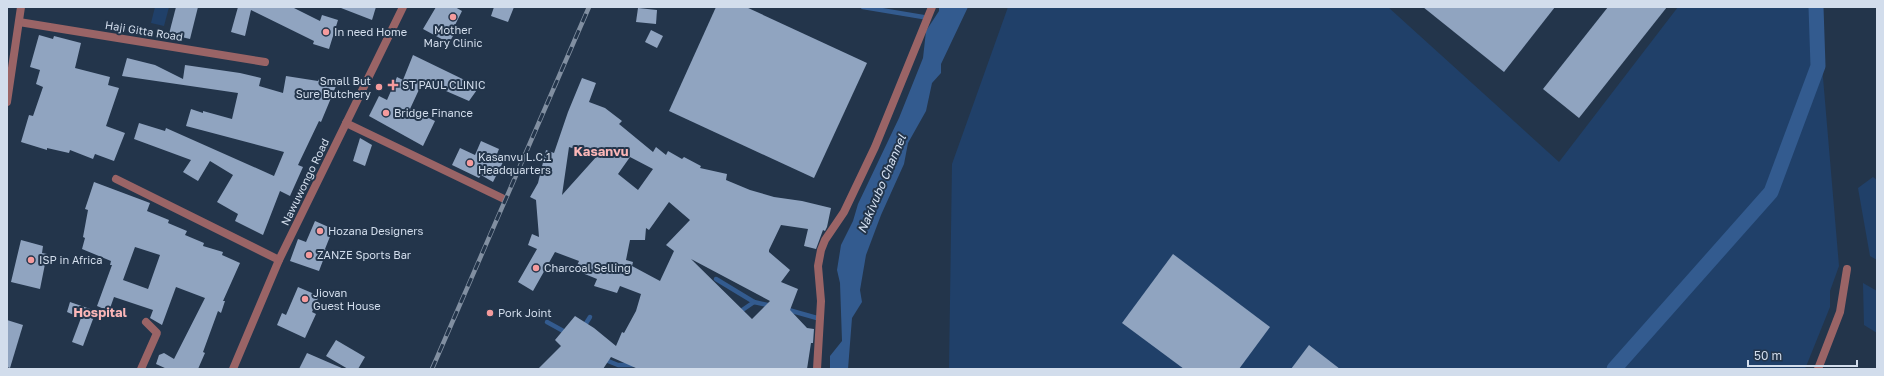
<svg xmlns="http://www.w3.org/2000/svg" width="1884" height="376" font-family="'Golos Text',sans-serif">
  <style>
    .green { fill: #204069 }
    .water { fill: #335b8f }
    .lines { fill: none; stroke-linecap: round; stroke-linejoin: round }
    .stream { stroke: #335b8f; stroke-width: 4.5 }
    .canal { stroke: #335b8f; stroke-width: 15 }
    .building { fill: #90a4c0; fill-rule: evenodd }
    .minor { stroke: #9a6466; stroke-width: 8 }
    .tertiary { stroke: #9a6466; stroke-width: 8 }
    .rail-casing { stroke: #818fa1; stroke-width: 4.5 }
    .rail { stroke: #23354b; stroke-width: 3; stroke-dasharray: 9; stroke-linecap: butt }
    .poi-dot { fill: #f59b9d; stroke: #23354b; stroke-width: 1.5 }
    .labels { text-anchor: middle; stroke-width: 4; stroke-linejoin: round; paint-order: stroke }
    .poi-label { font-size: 11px; fill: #d2ddec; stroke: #23354b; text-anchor: start }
    .street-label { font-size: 11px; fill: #d2ddec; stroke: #23354b }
    .water-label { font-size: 12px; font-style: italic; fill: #d7e3f3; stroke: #23354b }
    .quarter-label { font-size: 13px; font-weight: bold; fill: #fbb6b7; stroke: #23354b }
  </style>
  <rect width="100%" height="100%" fill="#23354b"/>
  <g class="green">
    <polygon points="155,7 169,7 164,26 151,23"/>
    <polygon points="1008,7 1388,7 1559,162 1678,7 1817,7 1839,266 1830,291 1830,307 1805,369 949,369 952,164"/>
    <polygon points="1873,177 1877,180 1877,260 1870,256 1858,188"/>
    <polygon points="1863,283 1877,291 1877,333 1864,325"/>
  </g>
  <polygon class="water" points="939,7 968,7 941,64 941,73 932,83 926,111 908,143 904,164 881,215 866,255 860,290 862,302 852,318 848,369 830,369 830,356 842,341 840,283 837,270 841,245 853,221 858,204 899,118 923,58 926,31 939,11"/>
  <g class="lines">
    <g class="stream">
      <polyline points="863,7 923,17"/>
      <polyline points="716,279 754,302"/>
      <polyline points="785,309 817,318"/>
      <polyline points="738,313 754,302 772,306"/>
      <polyline points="547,322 567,333"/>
      <polyline points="583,328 590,317"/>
      <polyline points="603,359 618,365 634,365"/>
    </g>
    <polyline class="canal" points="1614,369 1771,192 1818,66 1816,7"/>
  </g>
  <g class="building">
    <polygon points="176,7 198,7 190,39 169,34"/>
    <polygon points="238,7 292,7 320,21 322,15 338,20 329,49 313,44 314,41 251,10 245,36 231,32"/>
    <polygon points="341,7 376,7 372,20 341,8"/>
    <polygon points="436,7 455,7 462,11 455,25 458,27 449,43 423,29"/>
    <polygon points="494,7 514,7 508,22 491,16"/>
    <polygon points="716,7 746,7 867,63 814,178 669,111"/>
    <polygon points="1423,7 1555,7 1504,72"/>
    <polygon points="1608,7 1667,7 1579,118 1543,89"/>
    <polygon points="638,8 657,10 656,24 636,22"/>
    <polygon points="651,30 663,36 657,48 645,42"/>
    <polygon points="39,35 53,39 54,36 81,43 75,68 110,77 108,85 119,88 106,126 125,133 114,161 95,154 93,159 70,150 69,153 47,148 47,150 21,142 29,115 33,116 43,87 36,84 40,70 30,67"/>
    <polygon points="413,55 479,87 469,101 423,81 410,109 435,121 423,146 369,116 379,96 387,100 397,77 403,80"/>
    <polygon points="127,58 155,65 183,79 185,65 240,73 261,78 259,86 283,93 286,76 318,81 319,79 336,86 321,122 319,121 298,165 303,167 290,196 280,191 263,235 235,221 238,214 217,202 233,175 210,161 198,181 183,172 191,160 134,139 139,123 165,131 166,128 274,176 284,152 186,126 191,109 203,113 203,111 232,119 238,93 122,76"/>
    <path d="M 582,78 L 596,83 L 589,102 L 605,108 L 622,121 L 619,124 L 653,152 L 656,147 L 666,155 L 668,151 L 682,159 L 684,157 L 701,166 L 700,168 L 727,174 L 726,180 L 750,190 L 774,197 L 802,201 L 831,208 L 827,227 L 825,231 L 823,230 L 816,249 L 804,246 L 808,229 L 781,225 L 769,250 L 769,252 L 790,270 L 781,282 L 798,289 L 790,310 L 807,328 L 814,329 L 813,343 L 811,343 L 807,369 L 638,369 L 611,357 L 603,369 L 538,369 L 561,346 L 555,340 L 575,316 L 594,328 L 616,346 L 622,332 L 624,333 L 636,311 L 641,294 L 620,286 L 617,293 L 594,286 L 597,279 L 575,270 L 579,261 L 555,252 L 533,291 L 518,282 L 537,249 L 528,245 L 532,234 L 539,237 L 536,200 L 530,197 L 538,183 L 546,150 L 554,153 L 568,112 ZM 569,147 L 597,156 L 562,195 ZM 630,157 L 653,169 L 638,190 L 618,174 ZM 669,202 L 690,220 L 666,245 L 674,251 L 660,281 L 632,266 L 633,262 L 626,260 L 630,240 L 645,240 L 646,228 L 649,230 ZM 691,259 L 770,301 L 752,319 Z"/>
    <polygon points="360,138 372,145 365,166 353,161"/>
    <polygon points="481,141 499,149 495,159 503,162 493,182 481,175 479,178 452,165 460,148 475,155"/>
    <path d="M 94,182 L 150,203 L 147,211 L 169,220 L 168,223 L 187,231 L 185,235 L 204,243 L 203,246 L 223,252 L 222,255 L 240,263 L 223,301 L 225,301 L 221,313 L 218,311 L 203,352 L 205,353 L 198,369 L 167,369 L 156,364 L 159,355 L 164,353 L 174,359 L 205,298 L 176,287 L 162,325 L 150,318 L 153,310 L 114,297 L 109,311 L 97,306 L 112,265 L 110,265 L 111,261 L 82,249 L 85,238 L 83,237 L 88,210 L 85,209 ZM 135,247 L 160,255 L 148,289 L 123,280 Z"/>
    <polygon points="315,221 333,229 325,249 327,250 319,271 290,261 298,239 306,242"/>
    <polygon points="21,240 43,246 42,253 47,254 40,289 11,282"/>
    <polygon points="1173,254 1270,327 1239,369 1184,369 1122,323"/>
    <polygon points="298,287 319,296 312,312 316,314 305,338 277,325 282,313 286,315"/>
    <polygon points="70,302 96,311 83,346 72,342 81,318 67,312"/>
    <polygon points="7,320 23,325 10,368 7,367"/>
    <polygon points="336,340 365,357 358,369 348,369 326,356"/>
    <polygon points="1309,345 1340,369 1291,369"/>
    <polygon points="307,353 344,369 299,369"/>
  </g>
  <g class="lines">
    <g class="minor">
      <polyline points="19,22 265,62"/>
      <polyline points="346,123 502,198"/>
      <polyline points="116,179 279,260"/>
      <polyline points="141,369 157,333 146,322"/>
      <polyline points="817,369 821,301 818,266 821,250 825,240 844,212 875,147 932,7"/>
      <polyline points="1818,369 1840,312 1847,269"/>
    </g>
    <g class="tertiary">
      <polyline points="7,102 21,7"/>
      <polyline points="233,369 279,260 403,7"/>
    </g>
    <defs>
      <polyline id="rail" points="432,369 589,7"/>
    </defs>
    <use href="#rail" class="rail-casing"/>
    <use href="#rail" class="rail"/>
  </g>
  <g class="poi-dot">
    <circle cx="453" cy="17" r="4"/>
    <circle cx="326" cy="32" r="4"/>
    <path d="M391 79h4v4h4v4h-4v4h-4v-4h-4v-4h4z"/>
    <circle cx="379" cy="87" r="4"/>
    <circle cx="386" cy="113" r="4"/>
    <circle cx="470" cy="163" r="4"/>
    <circle cx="320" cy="231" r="4"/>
    <circle cx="309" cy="255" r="4"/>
    <circle cx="31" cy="260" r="4"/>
    <circle cx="536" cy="268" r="4"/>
    <circle cx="305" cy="299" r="4"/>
    <circle cx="490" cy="313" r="4"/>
  </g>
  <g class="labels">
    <g class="poi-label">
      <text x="453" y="34" text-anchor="middle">Mother<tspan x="453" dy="13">Mary Clinic</tspan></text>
      <text x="334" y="36">In need Home</text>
      <text x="371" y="85" text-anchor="end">Small But<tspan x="371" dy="13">Sure Butchery</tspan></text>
      <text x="402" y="89">ST PAUL CLINIC</text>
      <text x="394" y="117">Bridge Finance</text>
      <text x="478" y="161">Kasanvu L.C.1<tspan x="478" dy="13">Headquarters</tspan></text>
      <text x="328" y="235">Hozana Designers</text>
      <text x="317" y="259">ZANZE Sports Bar</text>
      <text x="39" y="264">ISP in Africa</text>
      <text x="544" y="272">Charcoal Selling</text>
      <text x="313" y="297">Jiovan<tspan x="313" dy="13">Guest House</tspan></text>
      <text x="498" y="317">Pork Joint</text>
    </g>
    <g class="street-label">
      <text transform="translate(144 31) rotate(9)" y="4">Haji Gitta Road</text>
      <text transform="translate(305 182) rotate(-64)" y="4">Nawuwongo Road</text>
    </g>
    <g class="water-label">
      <text transform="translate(882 184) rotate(-67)" y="4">Nakivubo Channel</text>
    </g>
    <g class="quarter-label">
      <text x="601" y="156">Kasanvu</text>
      <text x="100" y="317">Hospital</text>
    </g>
  </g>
  <rect width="1884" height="376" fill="none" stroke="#d2ddec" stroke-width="16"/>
  <path d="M1748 360v6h109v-6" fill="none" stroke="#d2ddec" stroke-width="2"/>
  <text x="1754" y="360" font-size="12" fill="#d2ddec" stroke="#23354b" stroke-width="3" paint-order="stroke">50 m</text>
</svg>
